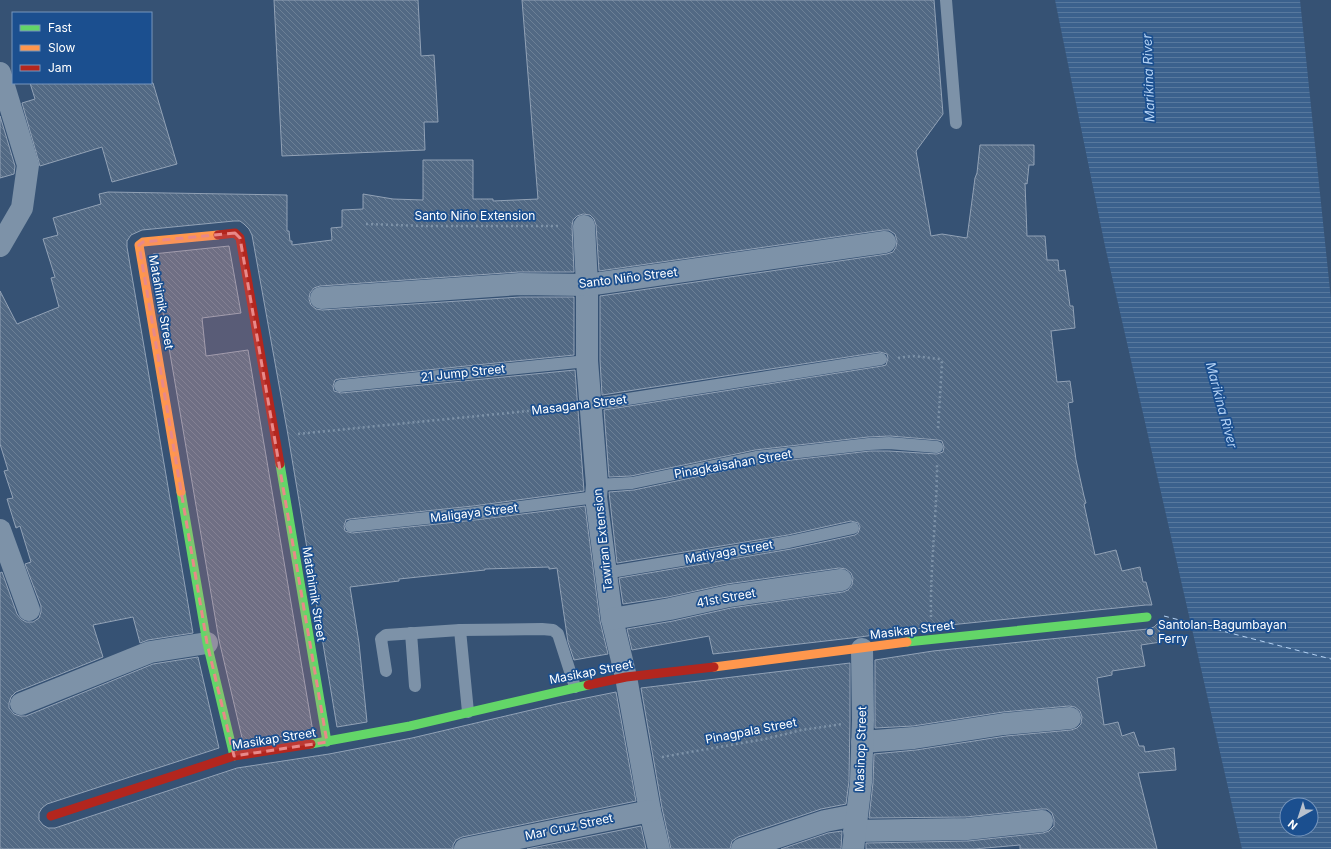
<svg xmlns="http://www.w3.org/2000/svg" width="1331" height="849" font-family="Inter,sans-serif">
  <style>
    .water { fill: url(#water-rules); fill-rule: evenodd }
    .lines { fill: none; stroke-linecap: round; stroke-linejoin: round }
    .ferry { stroke: #b5d3f5; stroke-width: 1; stroke-dasharray: 5 4; stroke-linecap: butt }
    .building { fill: url(#building-back-hatch); stroke: #92a2b6 }
    .path { stroke: #7d92a8; stroke-width: 2.5; stroke-dasharray: 2 3; stroke-linecap: butt }
    .lane { stroke: #7d92a8; stroke-width: 12 }
    .street { stroke: #7d92a8; stroke-width: 22 }
    .fast { stroke: #63d668; stroke-width: 9 }
    .slow { stroke: #ff974d; stroke-width: 9 }
    .jam { stroke: #b3261e; stroke-width: 9 }
    .marked { fill: #e88989; fill-opacity: 0.2; stroke: #e88989; stroke-width: 3; stroke-dasharray: 8 5; stroke-linejoin: round }
    .poi-dot { fill: #b9c2ce; stroke: #1b4f8f; stroke-width: 1.5 }
    .labels { text-anchor: middle; stroke-width: 3.5; stroke-linejoin: round; paint-order: stroke }
    .street-label { font-size: 12px; fill: #fff; stroke: #1b4f8f }
    .poi-label { font-size: 12px; fill: #fff; stroke: #1b4f8f; text-anchor: start }
    .water-label { font-size: 13px; font-style: italic; fill: #b5d3f5; stroke: #1b4f8f }
  </style>
  <defs>
    <pattern id="water-rules" width="6" height="5" patternUnits="userSpaceOnUse"><rect width="6" height="5" fill="#3b618d"/><path d="M0 2.5h6" fill="none" stroke="#58799e"/></pattern>
    <pattern id="building-back-hatch" width="6" height="6" patternUnits="userSpaceOnUse"><rect width="6" height="6" fill="#526984"/><path d="M-1 5l2 2M0 0l6 6M5-1l2 2" fill="none" stroke="#6c8096"/></pattern>
  </defs>
  <rect width="100%" height="100%" fill="#365274"/>
  <path class="water" d="M 1055,0 L 1300,0 L 1331,300 L 1331,849 L 1242,849 L 1105,246 ZM 1287,805 L 1311,805 L 1311,829 L 1287,829 Z"/>
  <g class="lines">
    <polyline class="ferry" points="1164,616 1331,659"/>
  </g>
  <g class="building">
    <polygon points="274,0 418,0 421,56 434,55 438,122 424,122 425,150 282,156"/>
    <polygon points="522,0 934,0 943,114 916,151 931,236 942,234 967,238 975,178 977,173 980,145 1034,145 1034,165 1029,165 1027,184 1025,183 1027,236 1045,236 1047,260 1058,260 1059,271 1065,270 1070,306 1073,306 1075,328 1051,331 1057,382 1070,381 1073,402 1068,403 1076,460 1084,496 1086,503 1084,504 1095,555 1116,550 1122,571 1140,567 1143,582 1146,582 1152,605 1146,605 930,627 860,637 713,654 709,636 632,650 627,629 673,621 731,608 843,592 848,590 852,585 853,578 851,573 846,569 839,568 727,584 668,597 623,604 619,578 791,549 855,535 858,533 860,527 858,523 851,521 788,535 617,563 609,492 634,490 757,464 870,451 889,451 937,454 943,452 944,447 942,441 938,440 890,436 868,437 755,450 631,476 609,477 604,410 882,366 886,365 888,358 887,354 880,352 602,395 600,360 600,296 887,254 893,252 896,247 897,241 895,234 889,230 883,230 599,271 596,225 594,219 590,215 583,214 577,216 573,220 572,226 574,272 519,272 320,286 314,288 310,293 309,299 311,305 316,309 322,310 520,297 574,297 574,355 339,379 335,380 333,386 334,391 341,393 575,370 584,491 473,506 350,519 346,520 344,526 345,531 352,533 475,520 585,506 600,621 608,654 574,660 568,642 557,568 549,569 549,567 485,569 485,570 399,579 399,581 350,587 359,643 367,722 337,727 288,435 252,235 249,229 244,224 240,221 234,221 142,230 131,235 127,241 127,247 193,633 148,640 140,643 133,617 93,625 103,657 16,692 11,697 9,703 9,708 14,714 20,716 26,716 153,664 198,657 219,748 47,804 42,808 39,813 39,820 43,825 48,828 55,828 237,768 329,754 412,738 561,703 616,692 636,801 462,837 456,840 453,845 453,849 0,849 0,573 2,572 17,614 21,619 26,622 33,622 39,618 41,612 41,606 25,564 31,562 20,526 16,528 7,499 13,498 4,471 8,470 0,444 0,291 17,324 59,307 51,278 55,277 43,239 58,235 53,218 101,204 99,194 108,192 287,195 287,231 289,231 290,241 292,241 292,245 332,240 331,228 342,227 342,210 363,209 363,194 393,199 423,200 423,160 473,160 473,199 493,199 493,201 538,199"/>
    <polygon points="30,83 153,83 177,164 112,182 102,147 40,166 22,103 35,99"/>
    <polygon points="0,116 15,166 14,174 0,178"/>
    <polygon points="229,246 241,313 202,318 206,356 248,350 313,732 243,742 219,640 153,254"/>
    <polygon points="1158,623 1161,642 1141,645 1145,666 1112,671 1112,675 1097,678 1104,725 1118,722 1122,736 1134,732 1139,746 1144,746 1145,752 1174,748 1176,770 1138,773 1157,849 1020,849 1020,845 974,849 866,849 866,843 968,841 1043,833 1049,831 1054,826 1054,819 1052,813 1047,809 1041,809 966,817 869,818 873,783 874,754 916,750 1006,736 1071,730 1077,728 1081,724 1082,717 1080,711 1075,707 1069,706 1003,712 913,726 875,728 875,660 933,651 1148,629 1154,627"/>
    <polygon points="850,663 850,720 849,781 846,804 821,809 738,837 732,841 730,849 671,849 662,808 641,688"/>
    <polygon points="641,826 646,849 527,849"/>
    <polygon points="842,831 841,849 781,849 828,833"/>
  </g>
  <g class="lines">
    <g class="path">
      <polyline points="366,224 424,226 561,226"/>
      <polyline points="898,358 913,356 940,359 942,363 938,429"/>
      <polyline points="298,434 568,407"/>
      <path d="M 931,617 C 930,566 937,515 937,464"/>
      <polyline points="662,757 765,739 802,730 842,724"/>
    </g>
    <g class="lane">
      <polyline points="946,0 956,123"/>
      <polyline points="340,386 587,361"/>
      <polyline points="590,405 881,359"/>
      <polyline points="597,485 632,483 756,457 869,444 889,443 937,447"/>
      <polyline points="351,526 474,513 596,497"/>
      <polyline points="605,573 789,542 853,528"/>
      <polyline points="460,630 468,712"/>
      <polyline points="411,633 415,686"/>
      <polyline points="386,671 381,639 386,635 460,630 542,629 553,630 558,634 575,687"/>
    </g>
    <g class="street">
      <polyline points="0,73 28,165 22,208 0,246"/>
      <polyline points="584,226 587,285 587,361 597,485 596,497 612,619 626,677 650,811 659,849"/>
      <polyline points="321,298 520,284 587,285 885,242"/>
      <polyline points="0,530 29,610"/>
      <polyline points="612,619 670,609 729,596 841,580"/>
      <polyline points="21,704 150,652 207,643"/>
      <polyline points="862,742 914,738 1004,724 1070,718"/>
      <polyline points="854,831 967,829 1042,821"/>
      <polyline points="465,849 650,811"/>
      <polyline points="742,849 825,821 856,815"/>
      <polyline points="853,849 861,782 863,720 862,649"/>
    </g>
    <g class="fast">
      <polyline points="280,464 327,742"/>
      <polyline points="181,492 207,643 234,756"/>
      <polyline points="907,642 1147,617"/>
      <polyline points="311,744 410,726 588,685"/>
    </g>
    <g class="slow">
      <polyline points="181,492 139,245 143,242 218,235"/>
      <polyline points="714,667 907,642"/>
    </g>
    <g class="jam">
      <polyline points="218,235 235,233 240,238 280,464"/>
      <polyline points="588,685 626,677 714,667"/>
      <polyline points="51,816 234,756 311,744"/>
    </g>
  </g>
  <path class="marked" d="M 235,233 L 240,238 L 327,742 L 234,756 L 207,643 L 139,245 L 143,242 Z"/>
  <circle class="poi-dot" cx="1150" cy="632" r="4"/>
  <g class="labels">
    <g class="street-label">
      <text x="475" y="220">Santo Niño Extension</text>
      <text transform="translate(628 278) rotate(-7)" y="4">Santo Niño Street</text>
      <text transform="translate(161 302) rotate(80)" y="4">Matahimik Street</text>
      <text transform="translate(463 373) rotate(-6)" y="4">21 Jump Street</text>
      <text transform="translate(579 405) rotate(-7)" y="4">Masagana Street</text>
      <text transform="translate(733 464) rotate(-10)" y="4">Pinagkaisahan Street</text>
      <text transform="translate(474 513) rotate(-7)" y="4">Maligaya Street</text>
      <text transform="translate(603 540) rotate(-96)" y="4">Tawiran Extension</text>
      <text transform="translate(729 552) rotate(-10)" y="4">Matiyaga Street</text>
      <text transform="translate(314 594) rotate(81)" y="4">Matahimik Street</text>
      <text transform="translate(726 598) rotate(-10)" y="4">41st Street</text>
      <text transform="translate(912 630) rotate(-7)" y="4">Masikap Street</text>
      <text transform="translate(591 672) rotate(-11)" y="4">Masikap Street</text>
      <text transform="translate(751 731) rotate(-11)" y="4">Pinagpala Street</text>
      <text transform="translate(274 739) rotate(-9)" y="4">Masikap Street</text>
      <text transform="translate(861 749) rotate(-88)" y="4">Masinop Street</text>
      <text transform="translate(569 827) rotate(-12)" y="4">Mar Cruz Street</text>
    </g>
    <g class="poi-label">
      <text x="1158" y="629">Santolan-Bagumbayan<tspan x="1158" dy="14">Ferry</tspan></text>
    </g>
    <g class="water-label">
      <text transform="translate(1148 78) rotate(-92)" y="5">Marikina River</text>
      <text transform="translate(1222 405) rotate(75)" y="5">Marikina River</text>
    </g>
  </g>
  <rect x="12" y="12" width="140" height="72" fill="#1b4f8f" stroke="#7695bc"/>
  <rect x="20" y="25" width="20" height="6" fill="#63d668" stroke="#7695bc"/>
  <text x="48" y="32" font-size="12" fill="#ffffff">Fast</text>
  <rect x="20" y="45" width="20" height="6" fill="#ff974d" stroke="#7695bc"/>
  <text x="48" y="52" font-size="12" fill="#ffffff">Slow</text>
  <rect x="20" y="65" width="20" height="6" fill="#b3261e" stroke="#7695bc"/>
  <text x="48" y="72" font-size="12" fill="#ffffff">Jam</text>
  <g transform="translate(1299 817) rotate(219)"><circle r="19" fill="#1b4f8f" stroke="#7695bc"/>
  <path d="M0-3L7 15L0 10L-7 15Z" fill="#b9c2ce"/>
  <text y="-6" font-size="11" font-weight="bold" text-anchor="middle" fill="#ffffff">N</text>
  </g>
</svg>
